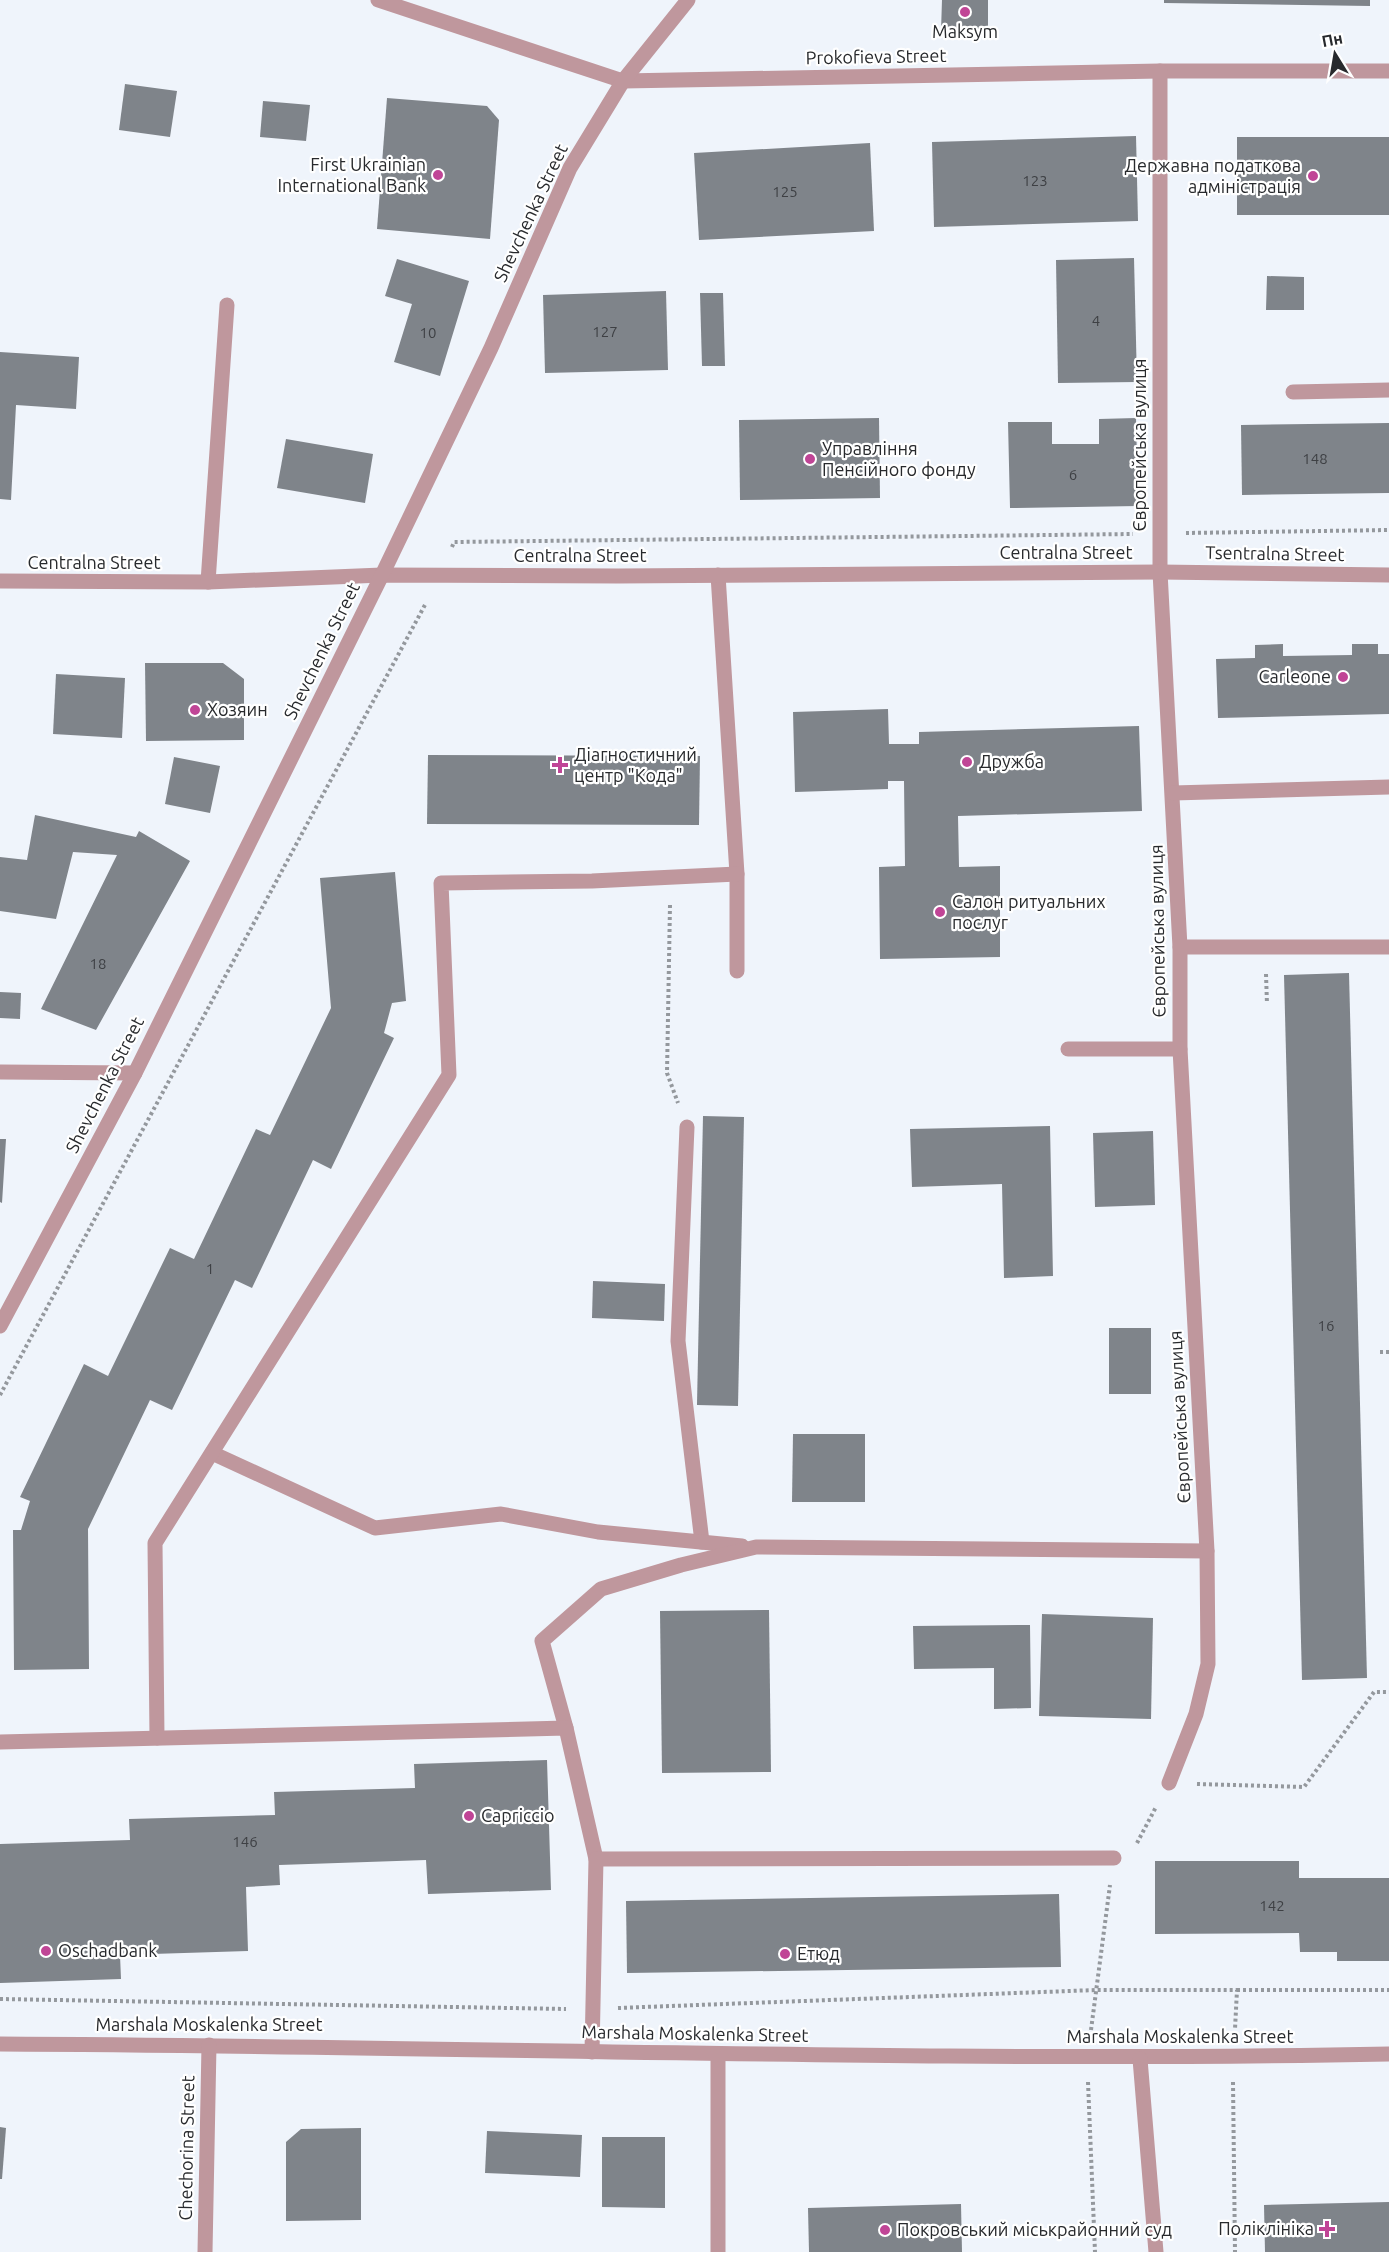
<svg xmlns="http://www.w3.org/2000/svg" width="1389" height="2252" font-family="Ubuntu,sans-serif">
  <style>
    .building { fill: #7f848a }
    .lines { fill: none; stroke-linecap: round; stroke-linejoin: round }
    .path { stroke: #94989d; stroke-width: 4; stroke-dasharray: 3 3; stroke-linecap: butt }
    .minor { stroke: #bf979d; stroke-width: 15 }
    .poi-dot { fill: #c04596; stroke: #fff; stroke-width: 2 }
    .labels { text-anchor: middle; stroke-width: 4.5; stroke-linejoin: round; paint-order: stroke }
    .number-label { font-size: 15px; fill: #3e4044 }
    .poi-label { font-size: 18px; fill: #282a2d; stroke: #fff; text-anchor: start }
    .street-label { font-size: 18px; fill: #282a2d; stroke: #fff }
  </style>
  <rect width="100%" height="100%" fill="#eff4fb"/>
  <g class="building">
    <polygon points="942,0 988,0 988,31 941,31"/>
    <polygon points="1164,0 1370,0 1370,6 1164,3"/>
    <polygon points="125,84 177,91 170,137 119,130"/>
    <polygon points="387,98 487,106 499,120 490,239 377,229"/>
    <polygon points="263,101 310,105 306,141 260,137"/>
    <polygon points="1136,136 1138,221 934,227 932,142"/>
    <rect x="1237" y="137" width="152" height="78"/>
    <polygon points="870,143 874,231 699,240 694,153"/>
    <polygon points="1134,258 1137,382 1058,383 1056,260"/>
    <polygon points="397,259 469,281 440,376 394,362 412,304 385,296"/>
    <polygon points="1267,276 1304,277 1304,310 1266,310"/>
    <polygon points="666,291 668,370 545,373 543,295"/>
    <polygon points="700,293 723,293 725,366 702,366"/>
    <polygon points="0,352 79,357 76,409 16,405 11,500 0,499"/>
    <polygon points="879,418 880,498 740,500 739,420"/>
    <polygon points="1136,418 1138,506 1010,508 1008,422 1052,422 1052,444 1099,444 1099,419"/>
    <polygon points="1389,423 1389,493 1242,495 1241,425"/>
    <polygon points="286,439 373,454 365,503 277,488"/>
    <polygon points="1283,644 1283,656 1352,655 1352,644 1378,644 1378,654 1389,654 1389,714 1218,718 1216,659 1255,658 1255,645"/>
    <polygon points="145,663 223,663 244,679 244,740 146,741"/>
    <polygon points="56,674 125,678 122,738 53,734"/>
    <polygon points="888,709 889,744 919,744 919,732 1139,726 1142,811 958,816 959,867 1000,866 1000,957 880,959 879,867 905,866 904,781 888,781 888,789 795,792 793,712"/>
    <polygon points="428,755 700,756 699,825 427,824"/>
    <polygon points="174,757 220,766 210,813 165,804"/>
    <polygon points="35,815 136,837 139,831 190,861 96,1030 41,1009 117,855 73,852 56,919 0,911 0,857 27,860"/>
    <polygon points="395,872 406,1001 392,1003 384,1033 394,1038 331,1169 313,1160 252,1288 235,1280 172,1410 150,1400 88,1529 89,1669 14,1670 13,1530 21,1530 30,1501 20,1497 84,1364 108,1376 170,1248 194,1259 256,1129 270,1135 331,1008 320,878"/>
    <polygon points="1349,973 1367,1678 1302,1680 1284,975"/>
    <polygon points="0,992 21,993 20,1019 0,1018"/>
    <polygon points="703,1116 744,1117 738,1406 697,1405"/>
    <polygon points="1050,1126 1053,1276 1004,1278 1002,1184 912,1187 910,1129"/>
    <polygon points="1153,1131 1155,1205 1095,1207 1093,1133"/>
    <polygon points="0,1139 6,1139 2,1203 0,1202"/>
    <polygon points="593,1281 665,1284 664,1321 592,1318"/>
    <rect x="1109" y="1328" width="42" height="66"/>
    <polygon points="793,1434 865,1434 865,1502 792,1502"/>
    <polygon points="769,1610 771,1772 662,1773 660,1611"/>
    <polygon points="1042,1614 1153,1618 1151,1719 1039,1716"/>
    <polygon points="1030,1625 1031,1708 994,1709 994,1668 914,1669 913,1626"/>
    <polygon points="547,1760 551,1890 428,1894 426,1860 279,1865 280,1885 246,1887 248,1951 120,1955 121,1979 0,1983 0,1844 130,1840 129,1819 275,1815 274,1792 415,1788 414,1764"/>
    <polygon points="1155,1861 1299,1861 1299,1878 1389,1878 1389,1961 1337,1961 1337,1952 1300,1952 1299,1933 1155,1934"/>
    <polygon points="1059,1894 1061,1967 627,1973 626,1901"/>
    <polygon points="0,2127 6,2128 2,2179 0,2179"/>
    <polygon points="361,2128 361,2220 286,2221 286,2142 301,2129"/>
    <polygon points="487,2131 582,2135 580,2177 485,2173"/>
    <polygon points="602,2137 665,2137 665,2208 602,2207"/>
    <polygon points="1389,2202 1389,2252 1265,2252 1264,2205"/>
    <polygon points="961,2204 962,2252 809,2252 808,2208"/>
  </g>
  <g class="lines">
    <g class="path">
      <polyline points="1186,533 1389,530"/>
      <polyline points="452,547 454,542 1133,534"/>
      <polyline points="670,905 667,1073 678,1103"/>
      <polyline points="1266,974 1267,1004"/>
      <polyline points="1380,1352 1389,1352"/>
      <polyline points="0,1395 426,603"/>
      <polyline points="1197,1784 1304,1787 1374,1692 1389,1692"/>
      <polyline points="1137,1843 1156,1807"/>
      <polyline points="1237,1990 1389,1990"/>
      <polyline points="0,1999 566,2009"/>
      <polyline points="618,2008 1096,1990 1237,1990 1235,2029"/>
      <polyline points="1091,2030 1110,1885"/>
      <polyline points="1088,2082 1095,2252"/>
      <polyline points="1233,2082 1235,2252"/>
    </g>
    <g class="minor">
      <polyline points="378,0 623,81 1160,71 1389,71"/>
      <polyline points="1160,71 1160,572 1180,947 1180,1049 1207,1551 1208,1664 1196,1714 1169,1783"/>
      <polyline points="1293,392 1389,390"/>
      <polyline points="718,575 737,874 737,971"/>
      <polyline points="0,581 208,582 382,575 618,576 1160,572 1389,575"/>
      <polyline points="208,582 227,305"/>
      <polyline points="1173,793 1389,787"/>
      <polyline points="1180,947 1389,947"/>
      <polyline points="1068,1049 1180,1049"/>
      <polyline points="0,1072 135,1073"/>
      <polyline points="687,1127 678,1341 702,1542"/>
      <polyline points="0,1326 135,1073 382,575 491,348 570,168 623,81 688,0"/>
      <polyline points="212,1453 375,1528 501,1514 598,1532 742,1546"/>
      <polyline points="566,1728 542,1641 601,1589 681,1565 756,1547 1207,1551"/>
      <polyline points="157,1738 155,1543 449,1075 441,883 592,881 737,874"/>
      <polyline points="0,1742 566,1728 596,1859"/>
      <path d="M 0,2044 C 463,2046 926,2063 1389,2054"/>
      <polyline points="592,2052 596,1859 1114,1858"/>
      <polyline points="1140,2059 1156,2252"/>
      <polyline points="205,2252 209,2045"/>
      <polyline points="718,2252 718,2054"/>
    </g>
  </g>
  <g class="poi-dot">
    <circle cx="965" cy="12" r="6"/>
    <circle cx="438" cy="175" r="6"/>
    <circle cx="1313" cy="176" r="6"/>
    <circle cx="810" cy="459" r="6"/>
    <circle cx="1343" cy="677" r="6"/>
    <circle cx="195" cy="710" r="6"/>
    <circle cx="967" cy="762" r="6"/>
    <path d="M557 756h6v6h6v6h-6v6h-6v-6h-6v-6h6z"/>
    <circle cx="940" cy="912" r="6"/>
    <circle cx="469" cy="1816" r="6"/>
    <circle cx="46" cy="1951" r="6"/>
    <circle cx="785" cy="1954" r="6"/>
    <path d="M1324 2220h6v6h6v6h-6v6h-6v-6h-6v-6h6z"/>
    <circle cx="885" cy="2230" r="6"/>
  </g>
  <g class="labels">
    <g class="number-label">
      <text x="1035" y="186">123</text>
      <text x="785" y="197">125</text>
      <text x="1096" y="326">4</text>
      <text x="605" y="337">127</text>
      <text x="428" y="338">10</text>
      <text x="1315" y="464">148</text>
      <text x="1073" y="480">6</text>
      <text x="98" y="969">18</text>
      <text x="210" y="1274">1</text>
      <text x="1326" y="1331">16</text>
      <text x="245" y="1847">146</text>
      <text x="1272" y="1911">142</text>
    </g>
    <g class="poi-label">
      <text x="965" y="38" text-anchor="middle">Maksym</text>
      <text x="426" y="171" text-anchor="end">First Ukrainian<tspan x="426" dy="21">International Bank</tspan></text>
      <text x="1301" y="172" text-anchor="end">Державна податкова<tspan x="1301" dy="21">адміністрація</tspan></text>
      <text x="822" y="455">Управління<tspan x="822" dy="21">Пенсійного фонду</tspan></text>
      <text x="1331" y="683" text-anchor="end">Carleone</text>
      <text x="207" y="716">Хозяин</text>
      <text x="574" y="761">Діагностичний<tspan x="574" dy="21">центр "Кода"</tspan></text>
      <text x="979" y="768">Дружба</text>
      <text x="952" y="908">Салон ритуальних<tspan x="952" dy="21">послуг</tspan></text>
      <text x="481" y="1822">Capriccio</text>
      <text x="58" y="1957">Oschadbank</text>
      <text x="797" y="1960">Етюд</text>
      <text x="1314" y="2235" text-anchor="end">Поліклініка</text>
      <text x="897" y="2236">Покровський міськрайонний суд</text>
    </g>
    <g class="street-label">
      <text transform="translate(876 57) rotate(-1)" y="6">Prokofieva Street</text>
      <text transform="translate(531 213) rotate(-65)" y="6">Shevchenka Street</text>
      <text transform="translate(1140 445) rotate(-90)" y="6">Європейська вулиця</text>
      <text x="1066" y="559">Centralna Street</text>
      <text transform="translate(1275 554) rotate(1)" y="6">Tsentralna Street</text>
      <text x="580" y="562">Centralna Street</text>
      <text x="94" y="569">Centralna Street</text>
      <text transform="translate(322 651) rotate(-64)" y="6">Shevchenka Street</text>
      <text transform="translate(1158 931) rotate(-91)" y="6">Європейська вулиця</text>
      <text transform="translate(105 1085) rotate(-63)" y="6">Shevchenka Street</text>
      <text transform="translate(1180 1417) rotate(-93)" y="6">Європейська вулиця</text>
      <text x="209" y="2031">Marshala Moskalenka Street</text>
      <text transform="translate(695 2034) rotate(1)" y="6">Marshala Moskalenka Street</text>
      <text x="1180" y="2043">Marshala Moskalenka Street</text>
      <text transform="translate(187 2148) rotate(-89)" y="6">Chechorina Street</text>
    </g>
  </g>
  <g transform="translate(1335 54) rotate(349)" stroke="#ffffff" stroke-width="4.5" paint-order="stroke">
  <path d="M0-4.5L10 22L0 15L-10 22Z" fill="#282a2d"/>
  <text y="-9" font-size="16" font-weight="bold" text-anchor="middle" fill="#282a2d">Пн</text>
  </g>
</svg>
